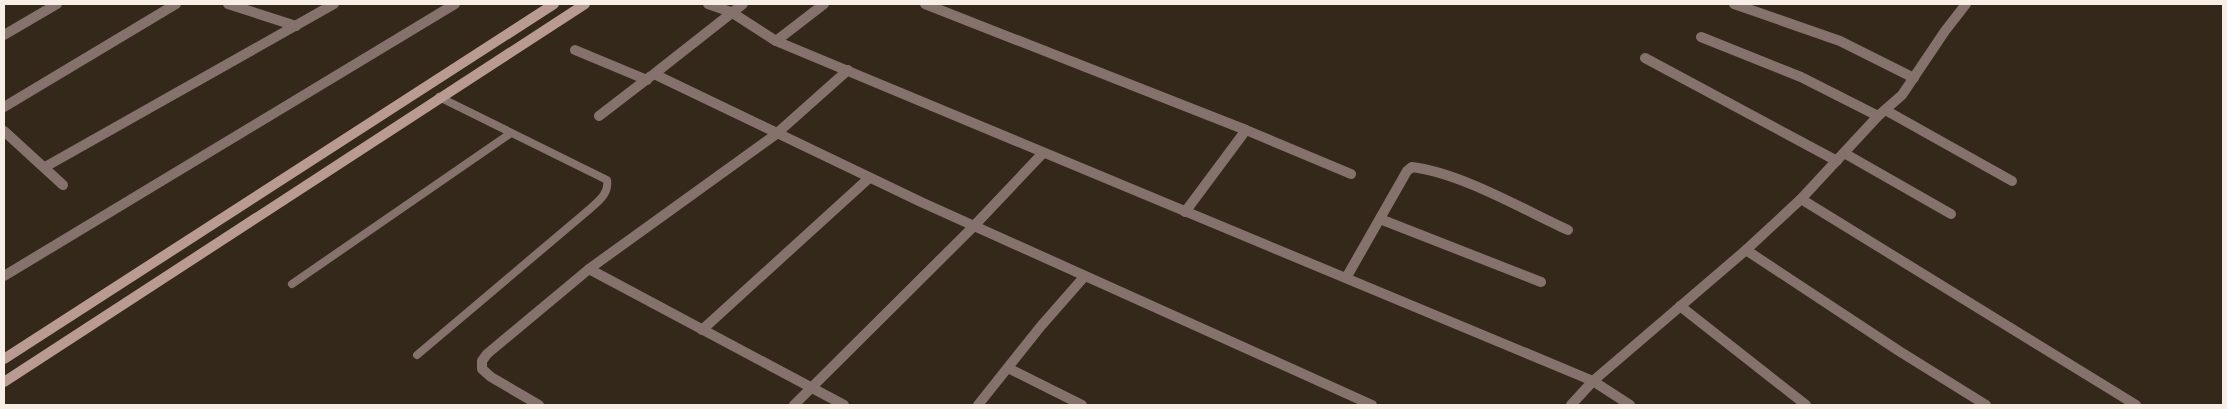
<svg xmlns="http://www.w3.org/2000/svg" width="2227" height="409" font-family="'DM Sans',sans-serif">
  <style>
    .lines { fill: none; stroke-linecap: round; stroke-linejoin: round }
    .lane { stroke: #85726c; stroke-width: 8 }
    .street { stroke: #85726c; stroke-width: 10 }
    .secondary { stroke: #b99b91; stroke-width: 10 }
  </style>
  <rect width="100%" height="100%" fill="#34281b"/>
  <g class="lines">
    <g class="lane">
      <polyline points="292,284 511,133"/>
      <path d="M 417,355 L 591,208 C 600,200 609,193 607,180 L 439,97"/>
    </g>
    <g class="street">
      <polyline points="228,4 296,26"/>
      <polyline points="708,4 731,12 776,41 1593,381 1630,405"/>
      <polyline points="743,4 654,74 921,202 1372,405"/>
      <polyline points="925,4 1246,130 1351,174"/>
      <polyline points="1734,4 1840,41 1914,78"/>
      <polyline points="4,35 57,4"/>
      <polyline points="1701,37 1801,77 1878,116"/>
      <polyline points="776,41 824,4"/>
      <polyline points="575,50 647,80"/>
      <polyline points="1645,58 1837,161"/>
      <polyline points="4,107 176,4"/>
      <polyline points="1887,111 2012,181"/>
      <polyline points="599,116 651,76"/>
      <polyline points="4,131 63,185"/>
      <polyline points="1844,153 1951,214"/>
      <polyline points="45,167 334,4"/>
      <polyline points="1801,199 2136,405"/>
      <polyline points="1185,212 1246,130"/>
      <polyline points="1380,219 1541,282"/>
      <polyline points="1746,250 1899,351 1986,405"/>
      <polyline points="4,276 455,4"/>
      <path d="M 1346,278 L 1407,171 L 1412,167 C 1461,173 1522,209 1568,230"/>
      <polyline points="1680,306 1806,405"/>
      <polyline points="702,330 868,179"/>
      <polyline points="1008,368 1082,405"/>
      <polyline points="539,405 491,377 482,369 482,361 487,354 589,269"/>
      <polyline points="794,405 972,228 1043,153"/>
      <polyline points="844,405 589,269 775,135 848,70"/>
      <polyline points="978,405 1041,326 1084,277"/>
      <polyline points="1571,405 1593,381 1746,250 1801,199 1878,116 1902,95 1945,31 1966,4"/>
    </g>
    <g class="secondary">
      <polyline points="4,359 554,4"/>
      <polyline points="4,382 585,4"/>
    </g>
  </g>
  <rect width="2227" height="409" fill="none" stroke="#f7eee6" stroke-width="10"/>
</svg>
